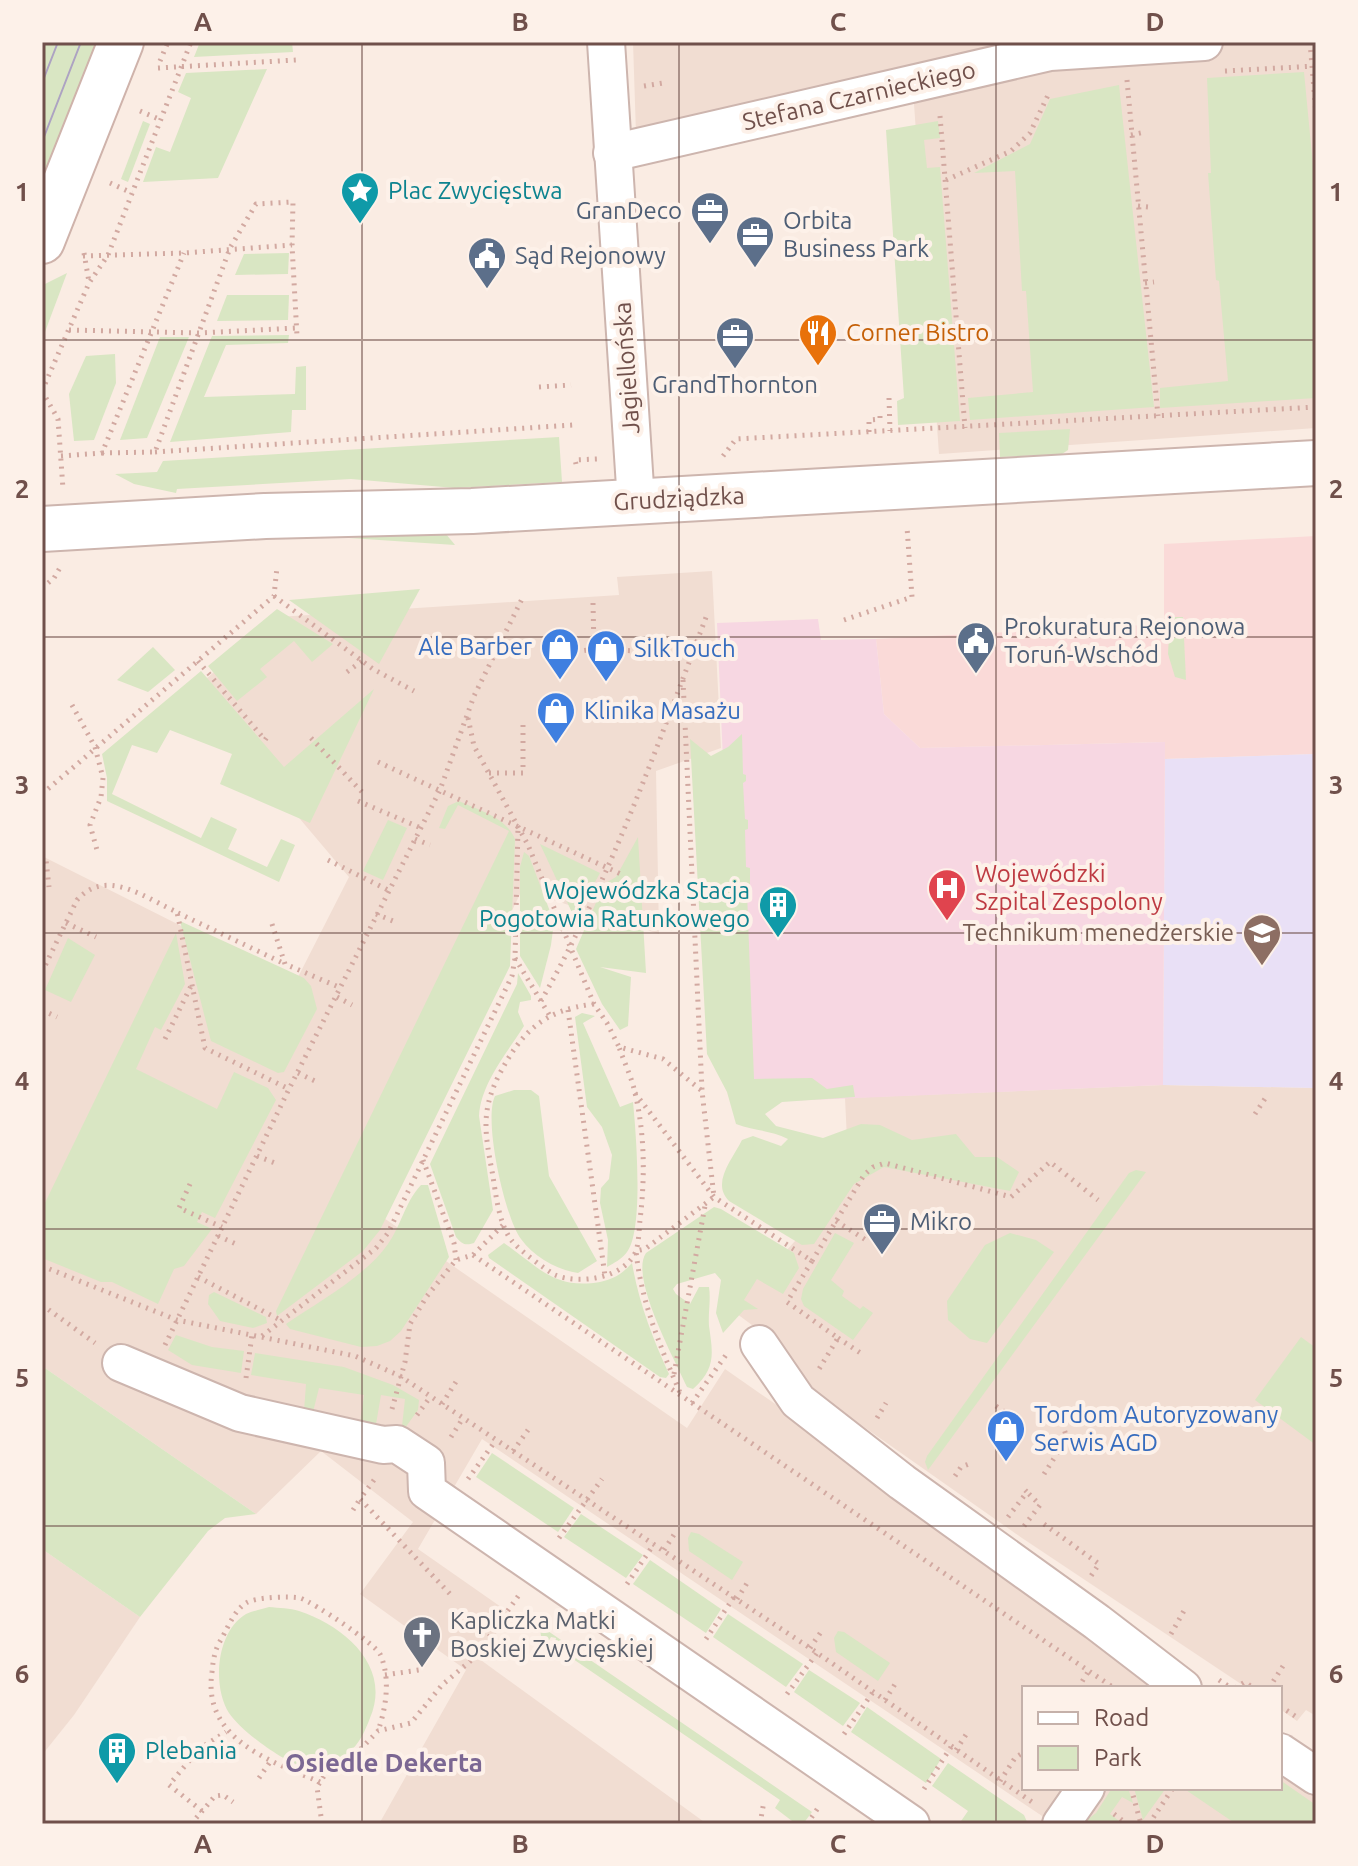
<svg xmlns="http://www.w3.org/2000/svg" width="1358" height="1866" font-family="Ubuntu,sans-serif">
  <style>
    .residential { fill: #f1ddd2 }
    .commercial { fill: #fadad8 }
    .education { fill: #e9e0f6 }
    .medical { fill: #f7d7e2 }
    .green { fill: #d9e6c3 }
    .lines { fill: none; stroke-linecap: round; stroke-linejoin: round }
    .minor-casing { stroke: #cdb5ae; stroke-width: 40 }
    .tertiary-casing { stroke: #cdb5ae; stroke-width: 48 }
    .secondary-casing { stroke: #cfb3ab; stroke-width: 48 }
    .path { stroke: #d2a9a1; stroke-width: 5; stroke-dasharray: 2 6; stroke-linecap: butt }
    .minor { stroke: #fff; stroke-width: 36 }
    .tertiary { stroke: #fff; stroke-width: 44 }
    .secondary { stroke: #fff; stroke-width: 44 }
    .tram { stroke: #ada3c2; stroke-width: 2 }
    .grid { fill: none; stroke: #70504b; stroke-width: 2; stroke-opacity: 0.55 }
    .labels { text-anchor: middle; stroke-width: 8; stroke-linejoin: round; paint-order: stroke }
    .street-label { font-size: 24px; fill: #70504b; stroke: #fdf1e9 }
    .culture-label { font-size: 24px; fill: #0d838f; stroke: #fdf1e9; text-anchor: start }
    .service-label { font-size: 24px; fill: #4e5e75; stroke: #fdf1e9; text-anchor: start }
    .food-label { font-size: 24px; fill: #c56008; stroke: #fdf1e9; text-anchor: start }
    .shop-label { font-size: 24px; fill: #366cbe; stroke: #fdf1e9; text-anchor: start }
    .health-label { font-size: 24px; fill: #be3a42; stroke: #fdf1e9; text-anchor: start }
    .education-label { font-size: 24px; fill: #785e54; stroke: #fdf1e9; text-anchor: end }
    .worship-label { font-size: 24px; fill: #5b616d; stroke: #fdf1e9; text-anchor: start }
    .neighbourhood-label { font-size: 26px; font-weight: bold; fill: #7b6793; stroke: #fdf1e9 }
    .neatline { fill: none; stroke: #70504b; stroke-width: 3 }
    .grid-label { font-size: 26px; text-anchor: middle; font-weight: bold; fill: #70504b }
  </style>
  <rect width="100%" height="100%" fill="#faece3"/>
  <g class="residential">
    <polygon points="633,42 1316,42 1316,428 939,454 912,76 636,134"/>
    <polygon points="712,571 721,748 656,771 659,934 522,890 368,1207 687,1428 725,1369 1182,1688 1024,1688 1024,1788 1280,1788 1280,1757 1316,1782 1316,1824 1054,1824 482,1439 418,1549 511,1614 478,1658 707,1824 379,1824 466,1670 360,1594 413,1522 321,1451 256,1514 42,1366 42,856 295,983 349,877 192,691 278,617 619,595 617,577"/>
    <polygon points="1163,1085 1316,1088 1316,1716 1306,1710 1297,1721 1280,1709 1280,1688 1247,1688 1022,1538 743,1342 752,1325 725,1305 741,1281 768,1271 849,1181 845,1098"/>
    <polygon points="42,1549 140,1617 74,1715 42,1755"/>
  </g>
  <polygon class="commercial" points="1316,536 1316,754 1165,759 1164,742 920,748 884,714 876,639 1164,624 1164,544"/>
  <polygon class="education" points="1316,754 1316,1088 1163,1085 1165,759"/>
  <polygon class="medical" points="818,619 821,640 876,639 884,714 920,748 1165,742 1163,1085 738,1103 717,623"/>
  <g class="green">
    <polygon points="44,42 96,42 42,180 42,47"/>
    <polygon points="200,42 292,42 293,52 194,57"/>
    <polygon points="267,69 218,178 143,182 156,147 170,152 191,98 178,92 186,73"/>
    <polygon points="1304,72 1316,197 1316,398 1160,408 1160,388 1228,381 1219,281 1216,280 1208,173 1211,173 1207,78"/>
    <polygon points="1119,85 1154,407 970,420 968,398 1033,392 1026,291 1022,291 1015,171 974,173 1030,144 1050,99"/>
    <polygon points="143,121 150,124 128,182 121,179"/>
    <polygon points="938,121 940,138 924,140 927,168 940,167 960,421 898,425 897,401 904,398 886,130"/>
    <polygon points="289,253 288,274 235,275 244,254"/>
    <polygon points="67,273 42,340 42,294 45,284"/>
    <polygon points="227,295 289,295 288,320 217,321"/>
    <polygon points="289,335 288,343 226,345 204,397 295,394 296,367 306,366 306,410 292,410 291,432 170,442 212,336"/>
    <polygon points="160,337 189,337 147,438 120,440"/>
    <polygon points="115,354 116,383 94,440 74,441 69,394 86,356"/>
    <polygon points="1070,429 1068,450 1062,454 1000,457 999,433"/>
    <polygon points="559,437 562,482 455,488 351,479 177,489 176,493 134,484 115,474 157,472 163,461"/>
    <polygon points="436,532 446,534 455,545 349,538"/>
    <polygon points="420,589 379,664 289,600"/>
    <polygon points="277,609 333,644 312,662 294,641 260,669 267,677 237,701 208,666"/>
    <polygon points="1170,617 1183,617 1186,680 1175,677 1168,654"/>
    <polygon points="153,647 175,670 148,692 117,680"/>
    <polygon points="201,671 284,767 374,689 310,823 220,784 232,754 170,730 157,753 132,745 112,794 201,838 211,817 237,829 228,849 267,867 281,839 295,845 279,882 107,801 107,778 102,754"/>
    <path d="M 742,734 L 743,774 L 746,775 L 746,781 L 743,783 L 745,819 L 748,820 L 748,829 L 745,830 L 746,867 L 750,868 L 750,890 L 747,892 L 754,1079 L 812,1078 L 827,1089 L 853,1085 L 855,1097 L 782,1102 L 765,1114 L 776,1126 L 823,1138 L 861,1124 L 880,1125 L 912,1140 L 956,1134 L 975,1157 L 997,1157 L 1019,1172 L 1010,1191 L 884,1167 L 854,1184 L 814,1244 L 802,1245 L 729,1201 C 711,1183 732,1160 742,1140 L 753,1136 L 781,1146 L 788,1139 C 770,1130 755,1131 736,1124 L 727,1092 L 707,1054 L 690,739 L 711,756 L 728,747 Z"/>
    <path d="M 459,801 C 478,810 506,817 515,839 L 510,966 L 380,1230 L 363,1251 L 277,1316 L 276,1311 L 509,831 L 458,805 L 445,829 L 439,828 L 448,806 Z"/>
    <polygon points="388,820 407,828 383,880 363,871"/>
    <polygon points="638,837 646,973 600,967 631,977 628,1026 620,1030 602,1004 576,949 604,884 616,877"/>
    <polygon points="540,844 600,873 575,919"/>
    <polygon points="524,852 529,856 554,922 551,945 540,988 520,956 520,867"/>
    <polygon points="180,921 304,978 311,986 317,1009 284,1072 278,1073 211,1041"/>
    <polygon points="176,933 185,984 161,1030 155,1027 136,1069 217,1109 234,1072 268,1088 276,1100 215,1218 202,1212 197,1222 212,1229 184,1266 174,1269 158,1304 112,1282 101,1282 42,1258 42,1209"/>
    <polygon points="68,938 95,955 71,1002 45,990"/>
    <path d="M 518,973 L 531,996 L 531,1000 L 520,1002 L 518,1012 L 524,1026 C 507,1053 481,1083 479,1116 L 493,1210 L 474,1243 C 465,1246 462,1244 456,1237 L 430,1164 L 517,984 Z"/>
    <path d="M 582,1013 L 595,1016 L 583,1023 L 620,1107 L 633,1102 C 636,1132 644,1230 627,1252 C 622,1259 614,1263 607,1267 L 608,1240 L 600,1203 L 601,1188 L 609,1179 L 612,1155 L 602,1127 L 587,1107 L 575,1017 Z"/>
    <path d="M 514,1090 L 531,1090 L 539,1096 L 549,1176 L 597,1261 L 578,1273 C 557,1270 534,1257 521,1239 C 505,1218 483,1120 495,1096 Z"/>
    <polygon points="1136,1170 1146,1172 928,1470 925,1462 927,1456 1129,1173"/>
    <path d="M 421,1185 L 428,1185 L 449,1257 L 401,1331 L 390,1341 L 377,1346 L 361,1347 L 290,1329 L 286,1324 C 318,1302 366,1276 388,1244 C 401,1226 405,1202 421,1185 Z"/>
    <path d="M 714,1207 L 721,1209 L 794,1253 L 799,1268 L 783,1294 L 757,1279 L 744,1300 L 758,1309 L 744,1310 L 723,1333 L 716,1313 L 721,1280 L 715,1273 L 677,1284 L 673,1289 L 676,1294 L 690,1304 L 699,1287 L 709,1287 C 711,1300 708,1313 709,1326 C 713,1354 716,1368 693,1389 L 687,1387 C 676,1362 629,1277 646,1253 Z"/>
    <polygon points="835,1233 854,1243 831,1280 844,1291 842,1296 860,1309 863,1306 873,1313 853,1340 804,1306 801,1299 803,1289"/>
    <polygon points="1010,1233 1036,1240 1054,1252 987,1343 970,1339 948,1320 947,1301 985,1245"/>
    <path d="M 504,1243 C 538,1267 555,1290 600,1282 C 614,1279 622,1274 632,1263 C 639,1303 652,1337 669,1374 L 666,1378 L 660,1377 L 489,1258 L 488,1255 Z"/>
    <polygon points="214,1292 266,1317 267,1323 253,1328 220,1321 208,1304 209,1295"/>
    <polygon points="176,1335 212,1347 244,1351 241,1373 192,1365 168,1350"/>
    <polygon points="1301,1337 1316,1348 1316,1445 1255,1400"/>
    <polygon points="255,1353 344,1367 393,1385 419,1400 418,1410 405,1428 402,1426 405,1399 381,1395 375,1430 360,1423 364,1395 319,1388 313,1412 304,1411 306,1384 251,1375"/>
    <polygon points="42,1366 256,1514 225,1518 208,1531 140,1617 42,1549"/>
    <polygon points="492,1453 574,1508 558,1532 476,1477"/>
    <polygon points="581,1514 643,1555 626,1578 564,1537"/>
    <polygon points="691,1532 699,1534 743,1562 732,1580 689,1551 688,1538"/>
    <polygon points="650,1560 721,1609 706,1633 633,1584"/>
    <path d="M 269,1607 C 279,1608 290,1608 299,1611 C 345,1626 392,1667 370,1718 C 365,1731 359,1745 348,1753 C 335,1763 319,1769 302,1766 C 283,1762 240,1730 229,1713 C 212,1686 216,1632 246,1614 C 253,1611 262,1609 269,1607 Z"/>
    <polygon points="728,1614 803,1664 786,1687 713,1637"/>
    <polygon points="540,1629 545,1629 812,1812 803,1824 796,1824 775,1808 780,1800 554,1646 556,1638 551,1637 548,1642 541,1636"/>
    <polygon points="838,1631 844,1632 890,1663 878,1681 836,1652 834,1638"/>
    <polygon points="809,1670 860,1703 843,1726 794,1692"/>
    <polygon points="867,1707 941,1759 926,1783 851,1732"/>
    <polygon points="948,1763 1024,1815 1028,1824 959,1824 968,1811 932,1786"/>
    <polygon points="1280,1780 1316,1805 1316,1824 1236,1824 1183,1788 1280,1788"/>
    <polygon points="1112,1788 1128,1788 1133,1803 1122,1797 1110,1814 1123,1824 1092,1824 1087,1820 1096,1813"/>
    <polygon points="1134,1788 1166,1788 1143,1820"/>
  </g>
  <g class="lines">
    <defs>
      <g id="minor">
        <polyline points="606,42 636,502"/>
        <polyline points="612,153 1050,52 1204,42"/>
        <polyline points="759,1344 798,1401 902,1482 1097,1622 1183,1688"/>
        <polyline points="121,1363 240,1413 383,1445 397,1444 426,1463 427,1491 911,1824"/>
        <polyline points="1280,1752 1316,1776"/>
        <polyline points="1061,1824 1086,1788"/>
      </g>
      <polyline id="tertiary" points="42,529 265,516 472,511 1316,463"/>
      <polyline id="secondary" points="42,241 121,42"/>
    </defs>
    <use href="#minor" class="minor-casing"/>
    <use href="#tertiary" class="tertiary-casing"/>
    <use href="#secondary" class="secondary-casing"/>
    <g class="path">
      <polyline points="1310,42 1316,114"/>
      <polyline points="160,61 168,42"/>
      <polyline points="158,68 296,60"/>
      <polyline points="1225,71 1316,66"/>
      <polyline points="1127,80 1158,416"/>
      <polyline points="644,86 663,83"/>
      <polyline points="140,111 161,120"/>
      <polyline points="940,116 965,428"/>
      <polyline points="1131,135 1145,132"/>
      <polyline points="946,180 1011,151 1030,133 1049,93"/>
      <polyline points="110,183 132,193"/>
      <polyline points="1138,206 1149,207"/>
      <polyline points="84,253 89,282"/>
      <polyline points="83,256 184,253 292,245"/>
      <polyline points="1145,283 1154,282"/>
      <polyline points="69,330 199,333 297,328"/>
      <polyline points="539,387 571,385"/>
      <polyline points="42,391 89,283 108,255 191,42"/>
      <polyline points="42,391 58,419 63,489"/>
      <polyline points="889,398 890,431"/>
      <polyline points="869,432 869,420 880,419 880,410"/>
      <polyline points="155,452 573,425"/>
      <polyline points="102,453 155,452 230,248 256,204 293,202 292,245 297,336"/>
      <polyline points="61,456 102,453 184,253"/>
      <polyline points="723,456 736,439 1316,407"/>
      <polyline points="576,464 575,460 597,459"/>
      <polyline points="42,588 54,578 61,566"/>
      <polyline points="274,596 373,669 414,691"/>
      <polyline points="593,603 594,649 636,651 636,658"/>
      <polyline points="844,620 912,597 907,527"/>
      <polyline points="198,661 265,740 267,737"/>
      <polyline points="553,662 551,656 594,649 594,655"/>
      <polyline points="347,672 362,661"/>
      <polyline points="683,680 702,1090"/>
      <polyline points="72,705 95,747 103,778 101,797 90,825 97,850"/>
      <path d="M 468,718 L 474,746 L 528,845 L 594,1004 L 607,1023 L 619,1047 L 663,1059 L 702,1091 L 714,1197 L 645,1249 L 636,1251 C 641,1302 661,1348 681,1395"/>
      <polyline points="311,738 362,792"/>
      <polyline points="378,762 623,875"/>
      <polyline points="489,773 523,773 523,723"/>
      <polyline points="42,794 274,596 277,567"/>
      <polyline points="358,801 421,828"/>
      <polyline points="415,839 430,845"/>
      <polyline points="42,855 46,860 49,887"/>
      <polyline points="328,860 388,890"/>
      <polyline points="178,913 285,964"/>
      <polyline points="376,914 393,921"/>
      <polyline points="66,923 96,937"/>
      <polyline points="272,924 285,964 341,988"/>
      <polyline points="515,958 550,1016"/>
      <path d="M 42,972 L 77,900 C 106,867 145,898 177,912 L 205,1048 L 289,1089"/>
      <polyline points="337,997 352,1005"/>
      <path d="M 541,1001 C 611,878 658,744 708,612"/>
      <path d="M 594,1004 C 543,1010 521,1032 498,1077 C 481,1112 485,1134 492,1171 C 496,1193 498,1223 512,1241 C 518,1249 546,1270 555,1275 C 580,1285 625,1278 636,1251 C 639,1242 639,1229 640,1220 C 645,1179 645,1134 635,1093 C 632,1078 624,1062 619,1047"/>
      <polyline points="42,1010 57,1017"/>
      <polyline points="568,1010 605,1276"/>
      <polyline points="165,1039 191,986"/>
      <polyline points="298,1073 315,1081"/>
      <polyline points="635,1093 714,1197 812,1261 787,1302 838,1338 819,1369"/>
      <polyline points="1255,1114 1266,1097"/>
      <polyline points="257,1156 275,1163"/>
      <polyline points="423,1160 454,1243 456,1260"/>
      <polyline points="190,1184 179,1208 222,1227"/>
      <polyline points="836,1221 869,1242"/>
      <polyline points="218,1236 236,1244"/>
      <polyline points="473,1255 1114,1688"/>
      <polyline points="812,1261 864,1175 873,1167 885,1163 1011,1197 1050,1162 1098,1200"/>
      <polyline points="42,1266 177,1320 355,1356 400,1376 810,1648 1032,1802"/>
      <polyline points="198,1277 282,1321"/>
      <polyline points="42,1305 95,1343"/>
      <polyline points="262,1336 376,1248 388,1233 512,976 515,958 518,827"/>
      <polyline points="838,1338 862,1354"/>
      <polyline points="165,1345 289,1089 440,790 474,696 522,599"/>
      <polyline points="674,1374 705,1206"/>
      <polyline points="246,1378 252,1335"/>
      <polyline points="692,1403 726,1355"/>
      <polyline points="442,1404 459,1377"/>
      <polyline points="996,1406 1024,1426"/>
      <polyline points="392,1409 405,1362 410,1324 427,1296 456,1260 473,1255 504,1224"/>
      <polyline points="417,1415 431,1396"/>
      <polyline points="877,1418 886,1403"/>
      <polyline points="451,1437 463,1418"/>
      <polyline points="513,1451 528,1430"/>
      <polyline points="1044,1474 1067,1438 1063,1426 1064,1420"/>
      <polyline points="955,1476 961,1467 969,1464"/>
      <polyline points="468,1479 496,1440"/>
      <polyline points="374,1480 360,1499 451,1595"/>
      <polyline points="353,1510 360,1499"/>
      <polyline points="1008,1517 1027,1492 1024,1489"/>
      <polyline points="1044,1524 1099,1564 1091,1576"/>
      <polyline points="1024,1526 1040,1505 1027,1492"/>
      <polyline points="559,1538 602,1479"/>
      <polyline points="664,1550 677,1530"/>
      <polyline points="627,1584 654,1544"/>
      <polyline points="737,1599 749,1580"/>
      <polyline points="1171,1634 1185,1609"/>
      <polyline points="706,1639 734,1597"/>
      <polyline points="810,1648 823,1629"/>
      <polyline points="385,1675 419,1670"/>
      <polyline points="1219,1680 1231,1688"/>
      <polyline points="1078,1688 1088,1672"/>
      <polyline points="1235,1688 1245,1682 1253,1688"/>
      <polyline points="1269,1688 1283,1666"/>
      <polyline points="787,1694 817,1653"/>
      <polyline points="885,1700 897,1681"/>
      <polyline points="1280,1706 1298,1718"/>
      <polyline points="844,1734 873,1692"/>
      <polyline points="956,1750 969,1730"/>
      <polyline points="259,1778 270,1762"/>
      <polyline points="1000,1781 1015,1758 1024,1752"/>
      <path d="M 320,1782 C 270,1761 202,1739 212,1672 C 213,1662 214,1653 219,1643 C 226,1632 234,1610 246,1603 C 255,1597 290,1596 300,1598 C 313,1602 374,1643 380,1654 C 391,1678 386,1708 378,1731"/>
      <polyline points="1131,1788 1141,1824"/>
      <polyline points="924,1789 951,1747"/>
      <polyline points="202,1811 169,1785 199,1749 226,1732"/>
      <polyline points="1114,1814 1127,1824"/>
      <polyline points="191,1824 215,1796 223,1795 233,1802"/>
      <polyline points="322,1824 317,1787 324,1776 352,1758 378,1731 411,1723 442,1685 474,1658 519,1595"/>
      <polyline points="760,1824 764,1801"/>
      <polyline points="807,1824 820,1805"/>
      <polyline points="1149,1824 1173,1788"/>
    </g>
    <use href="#minor" class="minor"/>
    <use href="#tertiary" class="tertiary"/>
    <use href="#secondary" class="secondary"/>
    <g class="tram">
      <polyline points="42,83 58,42"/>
      <polyline points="42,142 81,42"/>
    </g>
  </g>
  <path class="grid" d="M 362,42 L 362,1824M 679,42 L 679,1824M 996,42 L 996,1824M 42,340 L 1316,340M 42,637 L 1316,637M 42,933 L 1316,933M 42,1229 L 1316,1229M 42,1526 L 1316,1526"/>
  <defs>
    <symbol id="sight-pin" viewBox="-11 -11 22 30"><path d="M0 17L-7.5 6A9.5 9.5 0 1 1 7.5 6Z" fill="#0f9aa8" stroke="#fdf1e9"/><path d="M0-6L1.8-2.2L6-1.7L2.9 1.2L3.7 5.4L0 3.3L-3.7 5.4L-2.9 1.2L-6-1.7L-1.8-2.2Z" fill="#fff"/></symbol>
    <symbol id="office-pin" viewBox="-11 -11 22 30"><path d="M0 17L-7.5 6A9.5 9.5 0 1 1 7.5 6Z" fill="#5c6f8a" stroke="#fdf1e9"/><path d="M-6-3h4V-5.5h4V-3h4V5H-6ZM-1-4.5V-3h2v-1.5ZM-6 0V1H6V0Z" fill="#fff"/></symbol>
    <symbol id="civic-pin" viewBox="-11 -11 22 30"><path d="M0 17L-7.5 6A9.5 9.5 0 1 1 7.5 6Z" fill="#5c6f8a" stroke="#fdf1e9"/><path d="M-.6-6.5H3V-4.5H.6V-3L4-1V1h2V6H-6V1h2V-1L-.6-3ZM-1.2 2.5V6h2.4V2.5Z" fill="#fff"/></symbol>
    <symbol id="restaurant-pin" viewBox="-11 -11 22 30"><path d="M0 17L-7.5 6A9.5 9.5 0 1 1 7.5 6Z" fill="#e8710a" stroke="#fdf1e9"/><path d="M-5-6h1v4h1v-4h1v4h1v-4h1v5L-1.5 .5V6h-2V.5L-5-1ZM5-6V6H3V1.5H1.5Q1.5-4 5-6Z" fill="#fff"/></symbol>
    <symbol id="shop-pin" viewBox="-11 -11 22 30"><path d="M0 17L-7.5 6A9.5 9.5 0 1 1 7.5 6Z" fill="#3f7fe0" stroke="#fdf1e9"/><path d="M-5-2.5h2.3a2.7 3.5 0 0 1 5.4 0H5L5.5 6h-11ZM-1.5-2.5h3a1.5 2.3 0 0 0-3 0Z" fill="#fff"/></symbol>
    <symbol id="hospital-pin" viewBox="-11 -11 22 30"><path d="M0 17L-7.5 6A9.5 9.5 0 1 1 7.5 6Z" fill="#e0444e" stroke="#fdf1e9"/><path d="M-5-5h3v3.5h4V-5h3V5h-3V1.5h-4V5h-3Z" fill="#fff"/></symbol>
    <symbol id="building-pin" viewBox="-11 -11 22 30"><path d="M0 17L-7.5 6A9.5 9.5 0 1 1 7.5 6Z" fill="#0f9aa8" stroke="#fdf1e9"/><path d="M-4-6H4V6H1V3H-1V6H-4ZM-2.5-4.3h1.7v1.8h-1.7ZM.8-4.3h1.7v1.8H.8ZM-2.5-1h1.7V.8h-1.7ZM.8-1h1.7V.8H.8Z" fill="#fff"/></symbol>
    <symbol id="school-pin" viewBox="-11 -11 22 30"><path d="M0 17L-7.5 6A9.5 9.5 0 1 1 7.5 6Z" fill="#8d6e63" stroke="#fdf1e9"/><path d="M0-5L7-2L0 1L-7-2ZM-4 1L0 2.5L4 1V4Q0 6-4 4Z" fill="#fff"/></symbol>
    <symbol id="church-pin" viewBox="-11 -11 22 30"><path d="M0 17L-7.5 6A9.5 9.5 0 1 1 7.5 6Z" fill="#6b7280" stroke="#fdf1e9"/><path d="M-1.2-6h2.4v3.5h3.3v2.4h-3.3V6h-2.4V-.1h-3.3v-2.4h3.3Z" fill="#fff"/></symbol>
  </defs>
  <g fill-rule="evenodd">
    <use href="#sight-pin" x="338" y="169" width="44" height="60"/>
    <use href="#office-pin" x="688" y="189" width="44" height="60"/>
    <use href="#office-pin" x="733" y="213" width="44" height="60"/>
    <use href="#civic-pin" x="465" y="234" width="44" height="60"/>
    <use href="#restaurant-pin" x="796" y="311" width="44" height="60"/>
    <use href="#office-pin" x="713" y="314" width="44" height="60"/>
    <use href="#civic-pin" x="954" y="619" width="44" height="60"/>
    <use href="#shop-pin" x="538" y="625" width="44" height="60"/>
    <use href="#shop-pin" x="584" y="627" width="44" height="60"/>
    <use href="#shop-pin" x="534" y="689" width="44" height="60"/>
    <use href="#hospital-pin" x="925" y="866" width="44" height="60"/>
    <use href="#building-pin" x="756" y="883" width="44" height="60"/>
    <use href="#school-pin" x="1240" y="911" width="44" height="60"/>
    <use href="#office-pin" x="860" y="1200" width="44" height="60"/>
    <use href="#shop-pin" x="984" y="1407" width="44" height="60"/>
    <use href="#church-pin" x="400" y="1613" width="44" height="60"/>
    <use href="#building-pin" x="95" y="1729" width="44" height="60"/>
  </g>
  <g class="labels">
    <g class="street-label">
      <text transform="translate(859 96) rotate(-13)" y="8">Stefana Czarnieckiego</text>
      <text transform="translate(627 368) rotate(-94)" y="8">Jagiellońska</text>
      <text transform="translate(679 499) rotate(-3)" y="8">Grudziądzka</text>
    </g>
    <g class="culture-label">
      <text x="388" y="199">Plac Zwycięstwa</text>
      <text x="750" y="899" text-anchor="end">Wojewódzka Stacja<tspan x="750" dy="28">Pogotowia Ratunkowego</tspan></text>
      <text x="145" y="1759">Plebania</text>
    </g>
    <g class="service-label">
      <text x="682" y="219" text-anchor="end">GranDeco</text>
      <text x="783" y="229">Orbita<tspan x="783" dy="28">Business Park</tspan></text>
      <text x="515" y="264">Sąd Rejonowy</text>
      <text x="735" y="393" text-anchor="middle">GrandThornton</text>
      <text x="1004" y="635">Prokuratura Rejonowa<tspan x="1004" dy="28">Toruń-Wschód</tspan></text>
      <text x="910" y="1230">Mikro</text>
    </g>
    <g class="food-label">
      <text x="846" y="341">Corner Bistro</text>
    </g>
    <g class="shop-label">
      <text x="532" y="655" text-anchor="end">Ale Barber</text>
      <text x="634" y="657">SilkTouch</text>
      <text x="584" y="719">Klinika Masażu</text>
      <text x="1034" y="1423">Tordom Autoryzowany<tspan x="1034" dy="28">Serwis AGD</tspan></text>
    </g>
    <g class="health-label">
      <text x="975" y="882">Wojewódzki<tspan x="975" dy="28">Szpital Zespolony</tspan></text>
    </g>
    <g class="education-label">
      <text x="1234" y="941">Technikum menedżerskie</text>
    </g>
    <g class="worship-label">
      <text x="450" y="1629">Kapliczka Matki<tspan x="450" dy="28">Boskiej Zwycięskiej</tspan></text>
    </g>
    <g class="neighbourhood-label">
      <text x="384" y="1772">Osiedle Dekerta</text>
    </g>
  </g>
  <rect width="1358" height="1866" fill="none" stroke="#fdf1e9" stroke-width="88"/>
  <rect x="1022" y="1686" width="260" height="104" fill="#fdf1e9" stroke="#c5b1aa" stroke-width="2"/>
  <rect x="1038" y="1712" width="40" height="12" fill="#ffffff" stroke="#c5b1aa" stroke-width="2"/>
  <text x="1094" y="1726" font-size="24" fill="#70504b">Road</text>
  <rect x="1038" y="1746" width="40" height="24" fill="#d9e6c3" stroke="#c5b1aa" stroke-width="2"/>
  <text x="1094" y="1766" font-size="24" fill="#70504b">Park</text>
  <rect x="44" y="44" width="1270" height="1778" class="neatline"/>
  <g class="grid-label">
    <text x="203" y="31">A</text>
    <text x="520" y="31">B</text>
    <text x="838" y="31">C</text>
    <text x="1155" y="31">D</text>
    <text x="22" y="201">1</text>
    <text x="1336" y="201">1</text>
    <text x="22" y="498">2</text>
    <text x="1336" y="498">2</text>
    <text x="22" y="794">3</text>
    <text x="1336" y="794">3</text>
    <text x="22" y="1090">4</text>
    <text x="1336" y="1090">4</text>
    <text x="22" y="1387">5</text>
    <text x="1336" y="1387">5</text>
    <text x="22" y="1683">6</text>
    <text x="1336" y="1683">6</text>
    <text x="203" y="1853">A</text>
    <text x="520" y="1853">B</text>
    <text x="838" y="1853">C</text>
    <text x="1155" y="1853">D</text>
  </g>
</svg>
